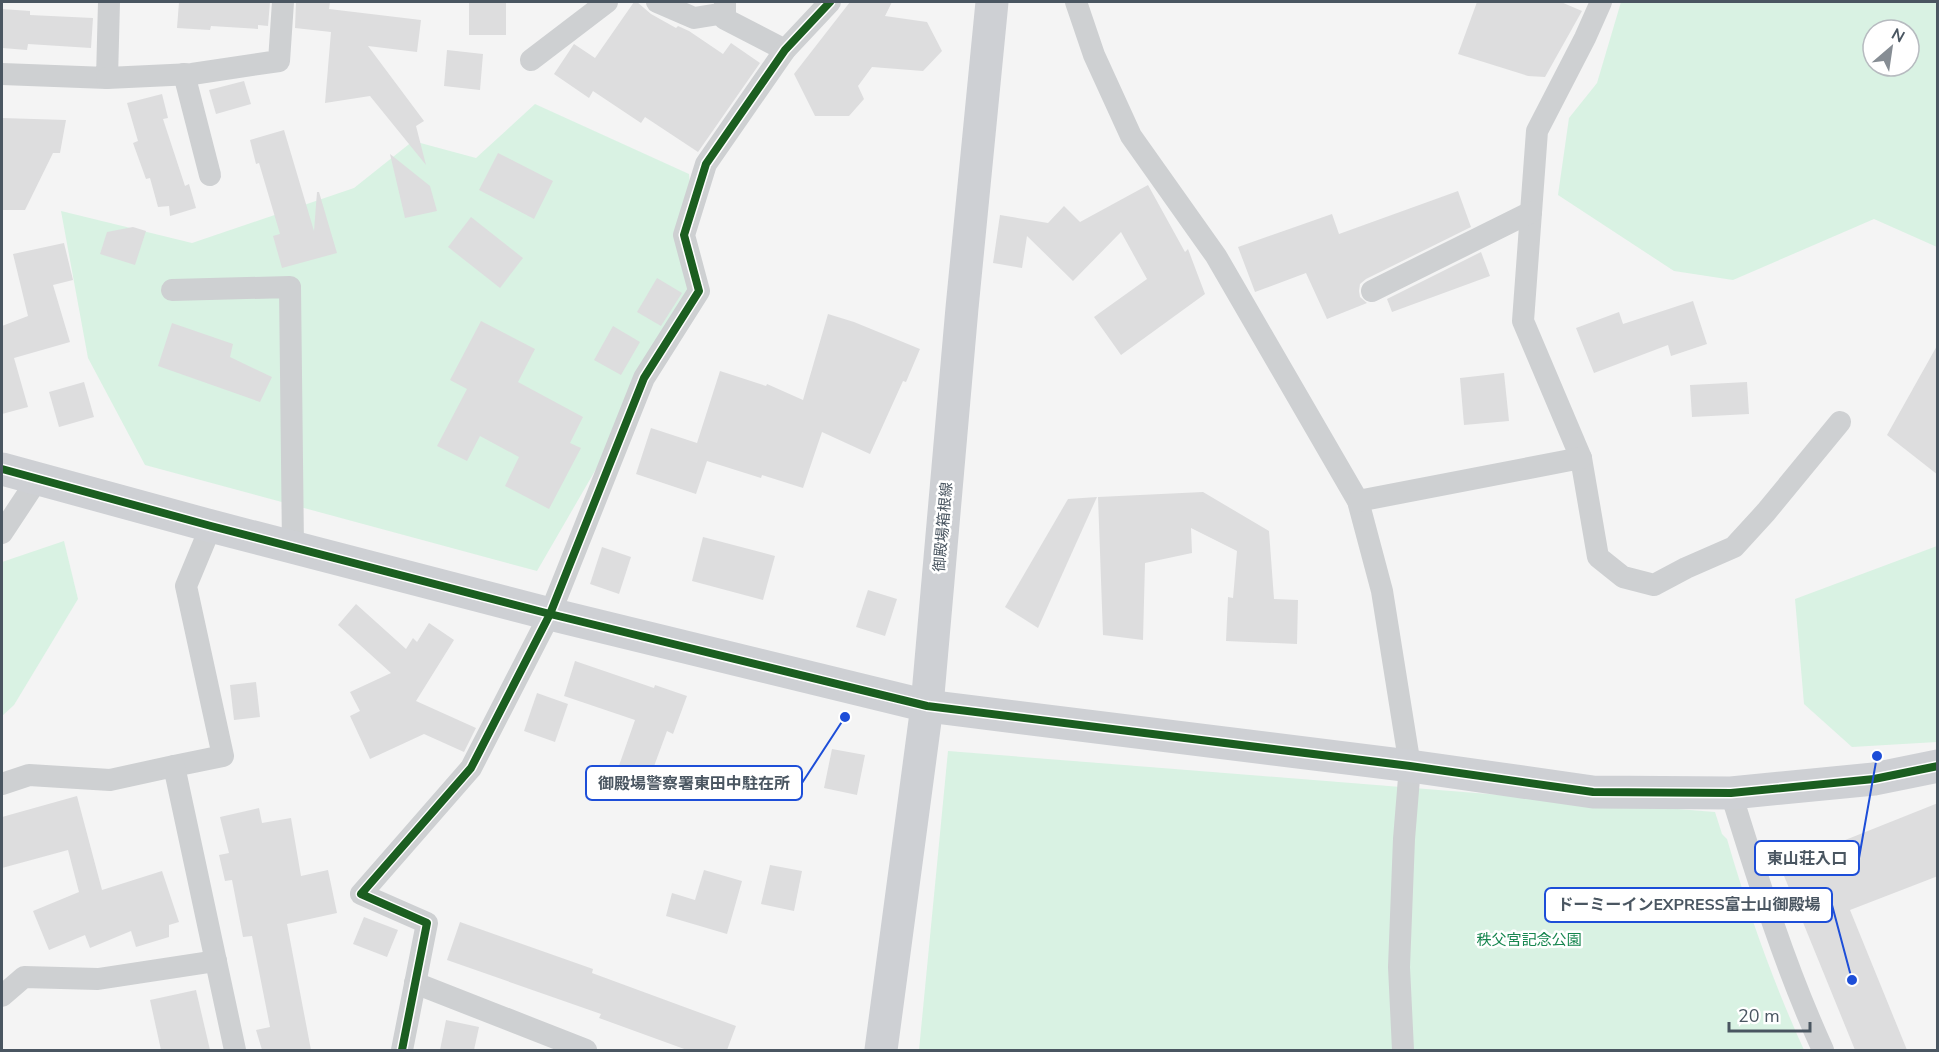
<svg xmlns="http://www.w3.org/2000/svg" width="1939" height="1052" font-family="'Nunito Sans','Noto Sans JP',sans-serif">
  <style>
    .green { fill: #d9f2e3; fill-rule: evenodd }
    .building { fill: #ddddde }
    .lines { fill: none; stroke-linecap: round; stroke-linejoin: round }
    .street { stroke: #ced0d2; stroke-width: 22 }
    .secondary { stroke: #ced0d4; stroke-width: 33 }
    .cycleway-casing { stroke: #fff; stroke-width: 11 }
    .cycleway { stroke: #1b5e20; stroke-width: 8 }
    .labels { text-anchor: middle; stroke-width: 5; stroke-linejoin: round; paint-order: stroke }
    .street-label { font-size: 15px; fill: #4a5661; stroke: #fff }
    .park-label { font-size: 15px; fill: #17864f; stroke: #fff }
    .leader { fill: none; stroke: #1d4ed8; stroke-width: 2 }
    .callout-dot { fill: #1d4ed8; stroke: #fff; stroke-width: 2 }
    .callout { fill: #fff; stroke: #1d4ed8; stroke-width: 2 }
    .callout-label { font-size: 16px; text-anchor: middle; font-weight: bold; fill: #4a5661 }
  </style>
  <rect width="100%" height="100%" fill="#f4f4f4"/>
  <g class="green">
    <path d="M 1621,2 L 1937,2 L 1937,247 L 1874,219 L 1733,280 L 1674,271 L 1558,195 L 1569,118 L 1597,83 ZM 1873,30 L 1909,30 L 1909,66 L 1873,66 Z"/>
    <polygon points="535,104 689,174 699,291 537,571 145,465 88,358 61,211 192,243 354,188 413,141 476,158"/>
    <polygon points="64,541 78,599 14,705 2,716 2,562"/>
    <polygon points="1937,546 1937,742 1852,747 1804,704 1795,599"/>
    <path d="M 948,751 L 1715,812 L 1722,834 L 1727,839 C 1748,911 1773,982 1804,1050 L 919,1050 Z"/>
  </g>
  <g class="building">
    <polygon points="179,2 270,2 268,26 258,25 258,29 211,26 210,30 177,28"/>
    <polygon points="296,2 330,2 329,9 421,20 417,52 368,46 424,121 416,126 426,165 370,96 325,103 331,32 295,28"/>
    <rect x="469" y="2" width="37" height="33"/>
    <polygon points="634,2 637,2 651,14 676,28 678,26 689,31 723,54 731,43 760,63 698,152 645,117 641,123 593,91 589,98 554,74 574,44 595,58"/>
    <polygon points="850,2 892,2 885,16 927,22 942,51 923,71 872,67 858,86 864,99 849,116 815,116 794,74"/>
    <polygon points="1477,2 1561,2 1582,11 1545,77 1528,76 1458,54"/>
    <polygon points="2,9 30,11 30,15 93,18 91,48 28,44 27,50 2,48"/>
    <polygon points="447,50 483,54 480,90 444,86"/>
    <polygon points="244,81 251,104 216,114 209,90"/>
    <polygon points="162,94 168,118 163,119 185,186 189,184 196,208 170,216 169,206 158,207 150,178 146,179 133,143 138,141 127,103"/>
    <polygon points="2,118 66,120 60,153 53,153 25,210 2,210"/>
    <polygon points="284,130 314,231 317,192 319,192 337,253 282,268 273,236 280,234 259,163 256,164 250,140"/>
    <polygon points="498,153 553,181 534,219 479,190"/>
    <polygon points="390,154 430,186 437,211 405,218"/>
    <polygon points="1148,185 1185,252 1188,249 1205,294 1121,355 1094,317 1147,279 1121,232 1073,281 1027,236 1022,268 993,263 1000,215 1048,223 1064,206 1080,222"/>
    <polygon points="1458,191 1471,227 1366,279 1360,284 1359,291 1360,297 1367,303 1327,319 1306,273 1255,292 1238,247 1332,214 1339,234"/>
    <polygon points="471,217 523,258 500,288 448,247"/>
    <polygon points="133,227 146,231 135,265 100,254 107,232"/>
    <polygon points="64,243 73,280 53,285 70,342 14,358 28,407 2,414 2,326 28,316 13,254"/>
    <polygon points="1481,252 1490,276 1392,312 1387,299"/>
    <polygon points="657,278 682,293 661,326 637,312"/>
    <polygon points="1693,301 1707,344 1671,356 1668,345 1594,373 1576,328 1619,312 1623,324"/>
    <polygon points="828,314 854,322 920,349 906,382 903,381 870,454 822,432 803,488 762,475 761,478 707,461 696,494 636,474 651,428 697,443 720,371 766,386 767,384 803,400"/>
    <polygon points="481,321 535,349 518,382 583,417 570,443 581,448 549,509 505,486 519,457 480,436 467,461 437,446 467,389 450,380"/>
    <polygon points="172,323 233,344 230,357 272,377 260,402 158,366"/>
    <polygon points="613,326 640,342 621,375 594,360"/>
    <polygon points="1938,344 1938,475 1887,435"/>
    <polygon points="1504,373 1509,421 1464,425 1460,378"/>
    <polygon points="84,382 94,417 59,427 49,392"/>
    <polygon points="1747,382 1749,414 1692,417 1690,385"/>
    <polygon points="1203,492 1269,531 1274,599 1298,600 1297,644 1226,641 1228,597 1233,598 1237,551 1191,528 1192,553 1145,563 1143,640 1103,635 1098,497"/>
    <polygon points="1097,497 1038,628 1005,607 1068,499"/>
    <polygon points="703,537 775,556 763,600 692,581"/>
    <polygon points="602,547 631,557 619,594 590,584"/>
    <polygon points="868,590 897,599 885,636 856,627"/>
    <polygon points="356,604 406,649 413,638 417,642 429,623 454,640 416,701 476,728 464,752 424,734 370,759 350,716 360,711 350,692 391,673 338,625"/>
    <polygon points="575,661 654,688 655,685 687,696 673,734 667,731 646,788 615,777 635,720 564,696"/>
    <polygon points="256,682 260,717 234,720 230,685"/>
    <polygon points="537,693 568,704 555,742 524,731"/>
    <polygon points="832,749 865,755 857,795 824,788"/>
    <polygon points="77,796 102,890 162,871 179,922 169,925 169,937 136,947 131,931 90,948 85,935 49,950 33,911 79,892 68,850 2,868 2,817"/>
    <polygon points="1938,803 1938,876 1850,910 1907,1050 1855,1050 1780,866"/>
    <polygon points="259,808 262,823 291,818 301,876 328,870 337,913 287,924 311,1050 262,1050 256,1030 270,1027 252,936 243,937 232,880 225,881 219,855 229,853 220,817"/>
    <polygon points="770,865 802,871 794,911 761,904"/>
    <polygon points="704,870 742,881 727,934 666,916 672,893 695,900"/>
    <polygon points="364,917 398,930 387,957 353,944"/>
    <polygon points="460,922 593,969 592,973 736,1026 727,1050 687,1050 599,1018 601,1014 447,960"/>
    <polygon points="196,990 210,1050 161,1050 150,1000"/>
    <polygon points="446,1020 479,1027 474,1050 440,1050"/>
  </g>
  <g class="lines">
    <g class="street">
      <polyline points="657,2 694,18 725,13"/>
      <polyline points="725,2 725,19 785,50"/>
      <polyline points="1076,2 1094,55 1131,136 1216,256 1358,501 1382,591 1410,766 1404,839 1399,967 1403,1050"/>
      <polyline points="1601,2 1585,38 1537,131 1523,321 1581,458 1598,557 1623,577 1654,585 1686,568 1734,547 1766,512 1840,422"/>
      <polyline points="531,60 607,2"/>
      <polyline points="2,74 107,78 109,2"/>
      <polyline points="184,74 210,175"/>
      <polyline points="107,78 192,74 279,61 283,2"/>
      <polyline points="172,290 290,287 293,547"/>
      <polyline points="1372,291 1531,212"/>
      <polyline points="1358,501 1581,458"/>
      <polyline points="2,533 37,480"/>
      <polyline points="174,766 223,756 186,586 211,526"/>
      <polyline points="2,784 29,775 110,780 174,766 235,1050"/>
      <path d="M 1731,793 C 1758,880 1785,967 1823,1050"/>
      <polyline points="415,983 586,1050"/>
      <polyline points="2,996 24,977 98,979 216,961"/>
      <polyline points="402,1050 427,923 361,894 471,768 550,614 644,378 699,291 684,235 706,164 785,50 830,2"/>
    </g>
    <g class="secondary">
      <polyline points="2,469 211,526 550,614 927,706 1410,766 1593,792 1731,793 1874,779 1938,766"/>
      <polyline points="881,1050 927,706 962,308 992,2"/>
    </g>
    <defs>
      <g id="cycleway">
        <polyline points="2,469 211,526 550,614 927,706 1410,766 1593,792 1731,793 1874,779 1938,766"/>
        <polyline points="402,1050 427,923 361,894 471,768 550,614 644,378 699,291 684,235 706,164 785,50 830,2"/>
      </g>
    </defs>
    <use href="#cycleway" class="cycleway-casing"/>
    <use href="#cycleway" class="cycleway"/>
  </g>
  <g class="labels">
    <g class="street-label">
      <text transform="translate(943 527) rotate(-85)" y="5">御殿場箱根線</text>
    </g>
    <g class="park-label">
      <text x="1529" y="945">秩父宮記念公園</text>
    </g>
  </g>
  <path class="leader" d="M845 717L802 783M1877 756L1859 858M1852 980L1832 905"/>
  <g class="callout-dot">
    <circle cx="845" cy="717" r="6"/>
    <circle cx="1877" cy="756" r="6"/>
    <circle cx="1852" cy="980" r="6"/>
  </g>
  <g class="callout">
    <rect x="586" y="766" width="216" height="34" rx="6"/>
    <rect x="1755" y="841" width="104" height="34" rx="6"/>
    <rect x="1545" y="888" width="287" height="34" rx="6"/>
  </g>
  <g class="callout-label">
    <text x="694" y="789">御殿場警察署東田中駐在所</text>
    <text x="1807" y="864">東山荘入口</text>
    <text x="1689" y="910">ドーミーインEXPRESS富士山御殿場</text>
  </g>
  <rect width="1939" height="1052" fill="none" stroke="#4a5661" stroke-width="6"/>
  <g transform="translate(1891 48) rotate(29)"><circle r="28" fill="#ffffff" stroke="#b7bbc0" stroke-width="1.5"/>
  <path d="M0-4.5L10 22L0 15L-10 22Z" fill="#868d94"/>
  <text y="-9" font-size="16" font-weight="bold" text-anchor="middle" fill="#4a5661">N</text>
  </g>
  <path d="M1729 1022v9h81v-9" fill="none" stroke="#4a5661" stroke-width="3"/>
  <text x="1738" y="1022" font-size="18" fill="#4a5661" stroke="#ffffff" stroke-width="4.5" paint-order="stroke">20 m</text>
</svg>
